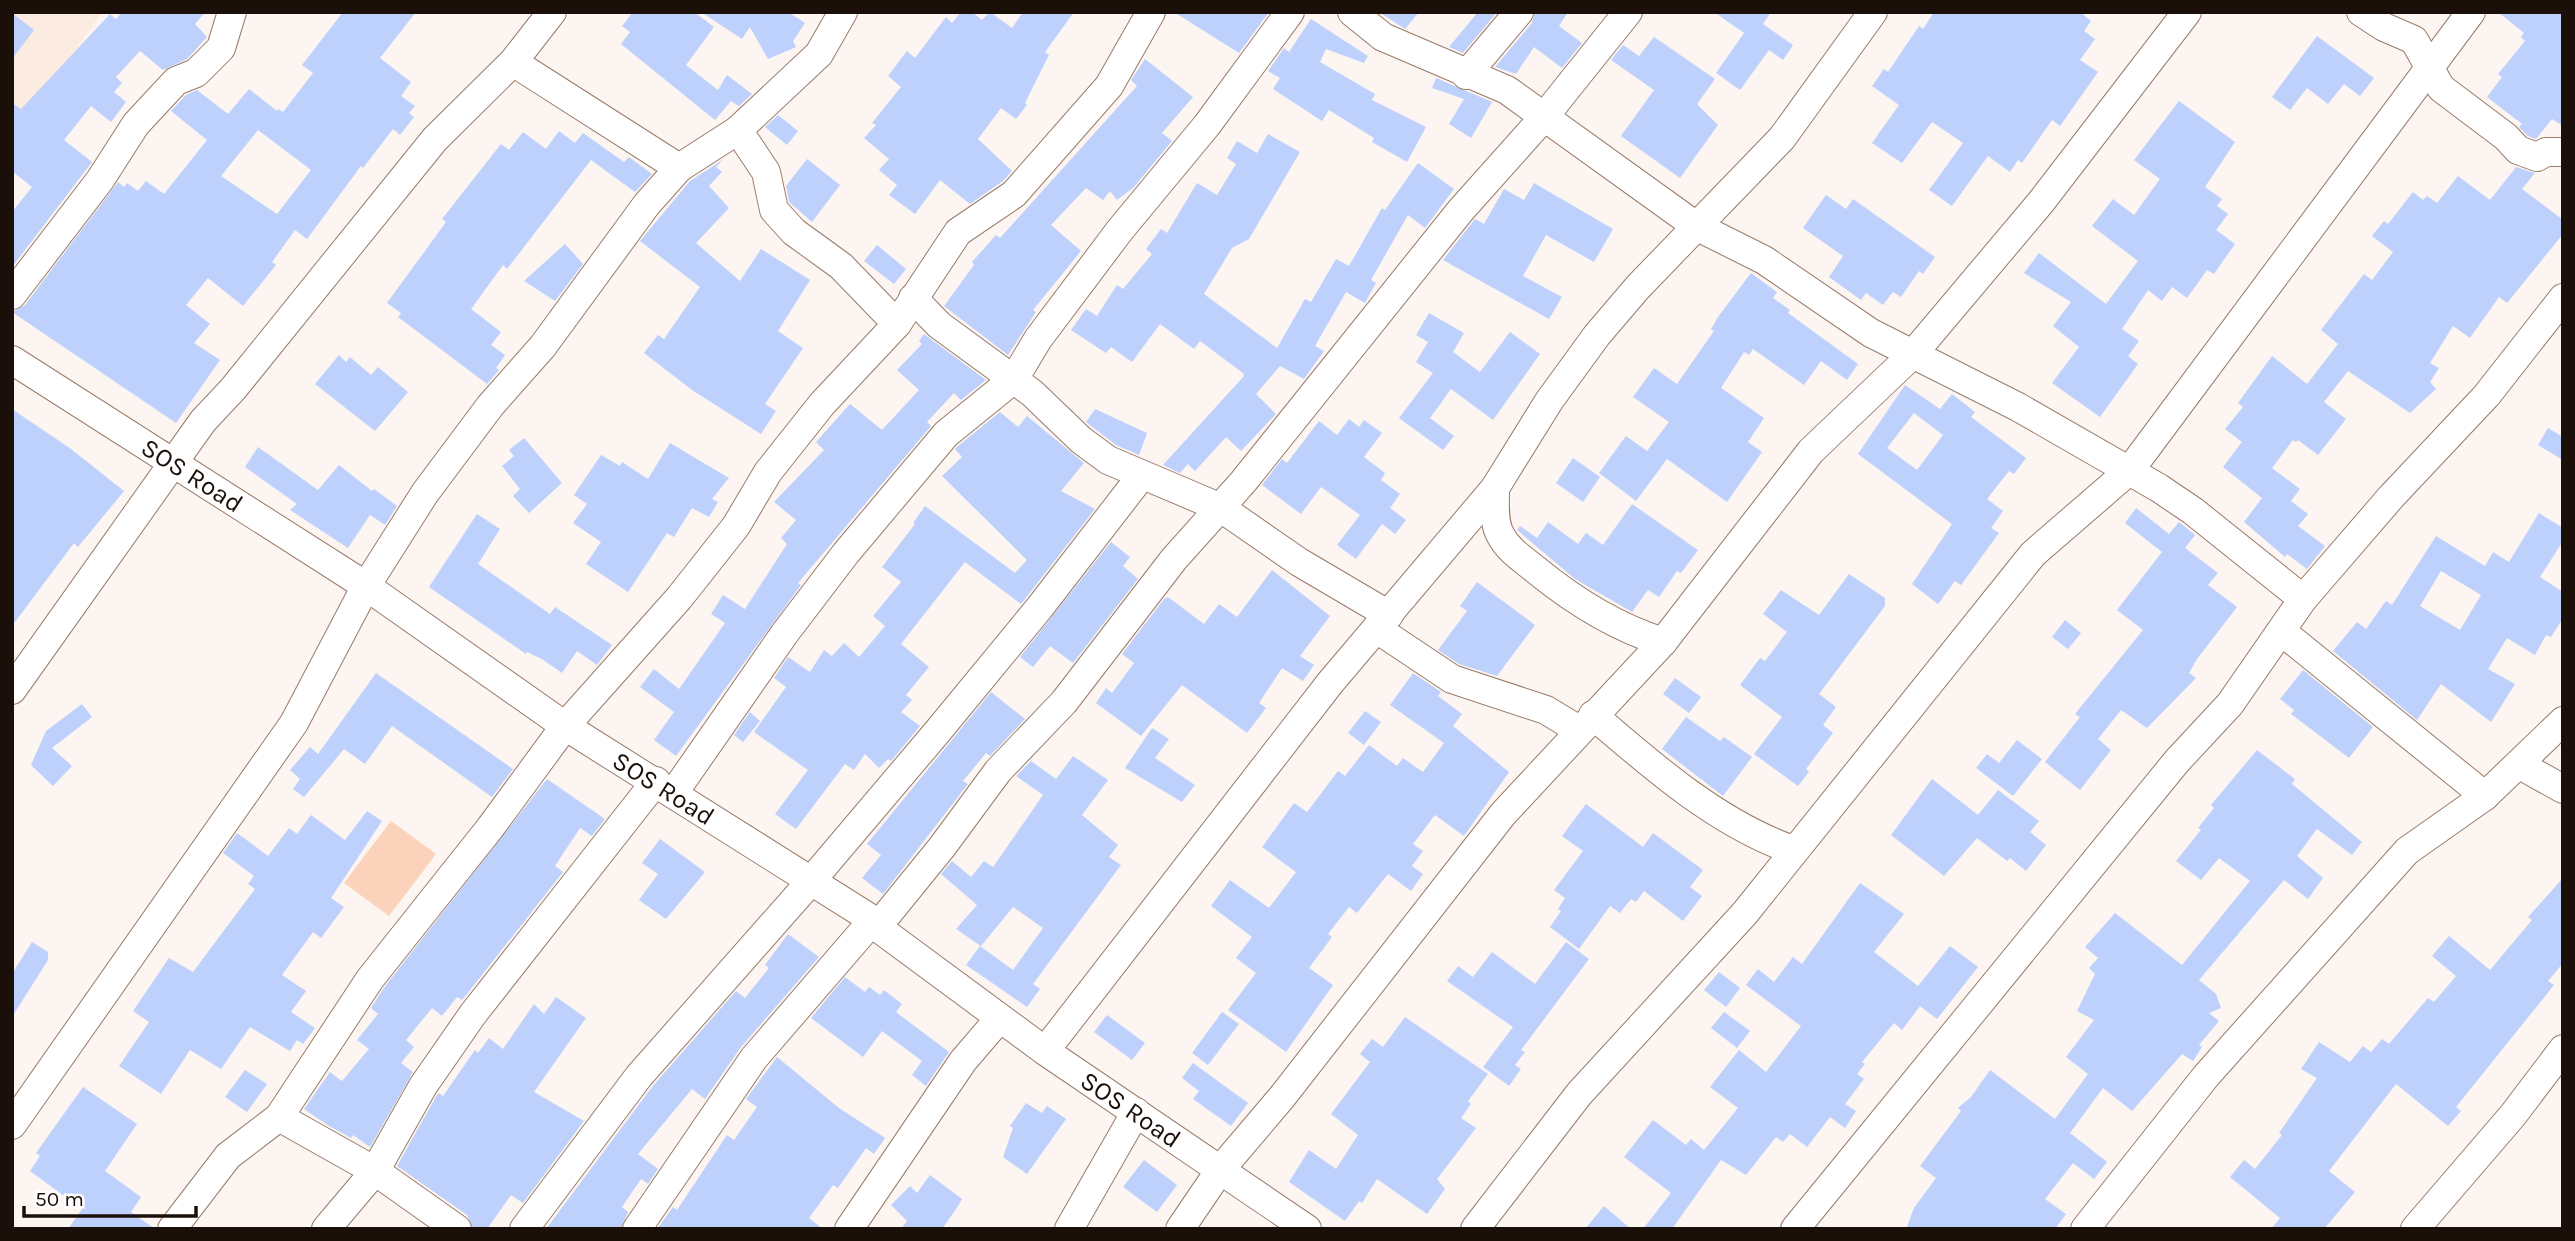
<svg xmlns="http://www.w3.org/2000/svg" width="2575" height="1241" font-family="Karla,sans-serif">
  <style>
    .built { fill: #fcebe1 }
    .green { fill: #fad3ba }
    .building { fill: #bed1fd; fill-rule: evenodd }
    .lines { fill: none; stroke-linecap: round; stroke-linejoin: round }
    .minor-casing { stroke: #997b68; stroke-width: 30 }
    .minor { stroke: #fff; stroke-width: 28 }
    .labels { text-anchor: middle; stroke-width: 6; stroke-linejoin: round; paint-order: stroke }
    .street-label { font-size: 26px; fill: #1b1009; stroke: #fff }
  </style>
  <rect width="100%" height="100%" fill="#fcf5f1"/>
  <polygon class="built" points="12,12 102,12 12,141"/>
  <polygon class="green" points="391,821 436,854 389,916 344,883"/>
  <g class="building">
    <polygon points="122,12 205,12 195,24 207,37 187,59 163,70 140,51 116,77 122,83 114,92 126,102 111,122 91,106 64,140 92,162 12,267 12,212 32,187 12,171 12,103 21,109 110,14 116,19"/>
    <path d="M 343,12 L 416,12 L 380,58 L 411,82 L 401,96 L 415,106 L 409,113 L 414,117 L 400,135 L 393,129 L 363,168 L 361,166 L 307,239 L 295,230 L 272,262 L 276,265 L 243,306 L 208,278 L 186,305 L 210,324 L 194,343 L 220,360 L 176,423 L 12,312 L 25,305 L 118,182 L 124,187 L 127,183 L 138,191 L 146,181 L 164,194 L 207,140 L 171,111 L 186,95 L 197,90 L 228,114 L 249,89 L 277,111 L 278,109 L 283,112 L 313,73 L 302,65 ZM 258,130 L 311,170 L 277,214 L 221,176 Z"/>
    <polygon points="633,12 694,12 714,27 686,65 718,90 727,75 752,94 739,106 731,101 715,120 621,44 630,32 622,26"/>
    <polygon points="701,12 788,12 805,23 793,41 796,47 768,59 750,27 742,39"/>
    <polygon points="961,12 972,12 982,20 990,12 1012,28 1023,12 1074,12 1045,52 1049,55 1025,103 1027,105 1016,119 1001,108 978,139 1012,171 1003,181 970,204 940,180 915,214 889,195 897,185 879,170 889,159 864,138 876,125 872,123 901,87 888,76 907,51 915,58 946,17 952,23"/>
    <polygon points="1174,12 1269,12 1239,53"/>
    <polygon points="1379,12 1419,12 1405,29"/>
    <polygon points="1478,12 1497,12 1463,53 1449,47"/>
    <polygon points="1535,12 1568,12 1559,26 1582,43 1562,68 1534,47 1516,74 1495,67 1532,23"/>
    <polygon points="1714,12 1771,12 1763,24 1793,45 1783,60 1769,50 1740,90 1716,73 1744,33"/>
    <polygon points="1934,12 2080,12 2091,21 2084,31 2095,39 2080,60 2098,72 2060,126 2052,120 2022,163 2018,160 2010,172 1988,156 1952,206 1929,190 1963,143 1932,122 1902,163 1872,143 1899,105 1872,86 1884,69 1888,72 1919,26 1923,29"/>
    <polygon points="2498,12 2563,12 2563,126 2552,119 2536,139 2528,136 2519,127 2522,124 2487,97 2502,77 2498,74 2525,41 2521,37 2524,33"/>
    <polygon points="12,13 34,30 12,59"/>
    <polygon points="1311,19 1368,56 1364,63 1326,49 1320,62 1375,94 1372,100 1426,127 1407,162 1372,142 1374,138 1329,110 1322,121 1273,89 1280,78 1268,71 1284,48 1289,52"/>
    <polygon points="2317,36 2374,78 2360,96 2344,84 2328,104 2307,88 2290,110 2272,97"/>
    <polygon points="1654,37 1715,79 1697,104 1718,125 1680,178 1621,136 1654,90 1611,60 1623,45 1639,56"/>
    <polygon points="1145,59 1193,97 1162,133 1172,141 1133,188 1117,200 1110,191 1103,200 1086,188 1051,225 1081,251 1033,310 1036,312 1008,355 944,306 974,265 972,262 996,235 1000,238 1137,86 1131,80"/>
    <polygon points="1436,78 1492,102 1471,138 1449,124 1464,99 1432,88"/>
    <polygon points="2179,101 2235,142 2205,187 2222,199 2217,206 2228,214 2216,230 2235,244 2214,274 2207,270 2187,298 2172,287 2162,301 2148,290 2122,329 2139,341 2128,356 2138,364 2100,417 2052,383 2079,347 2053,326 2071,302 2024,273 2039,253 2106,304 2138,261 2092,226 2113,199 2134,215 2160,179 2134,160"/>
    <polygon points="778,115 798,131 787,145 765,127"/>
    <polygon points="559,131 575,143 583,133 624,162 629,157 652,174 635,192 591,160 507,269 503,265 471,309 501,332 491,345 505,355 496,368 499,370 487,384 398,317 401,313 387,303 446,222 442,219 501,144 509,150 523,132 546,149"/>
    <polygon points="1268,134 1300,152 1249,239 1232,248 1204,294 1277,348 1305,299 1311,302 1336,259 1349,266 1382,208 1385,210 1418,163 1454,189 1425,228 1408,215 1371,280 1376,283 1365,303 1346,292 1315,346 1324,351 1304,379 1280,366 1256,394 1276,414 1241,451 1226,437 1195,471 1188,464 1180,473 1163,465 1244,376 1243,373 1200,341 1194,349 1160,324 1132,362 1111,347 1106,353 1071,330 1086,309 1097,316 1117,285 1123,289 1152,254 1146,249 1161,229 1167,233 1197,183 1217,195 1236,164 1227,158 1237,141 1257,153"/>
    <polygon points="724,159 716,167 722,172 709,186 729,208 696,243 740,281 761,249 810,280 778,331 803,348 765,404 776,411 761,434 692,390 644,353 658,335 664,339 700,287 640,241 690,181"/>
    <polygon points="807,159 840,185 812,222 789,202 786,186"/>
    <polygon points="2516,167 2535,173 2522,189 2563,220 2563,234 2507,303 2499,297 2470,338 2453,326 2430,363 2439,368 2430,382 2436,389 2410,413 2348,371 2324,402 2346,419 2318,455 2298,440 2296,442 2293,440 2272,468 2300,489 2291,501 2308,514 2298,526 2325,546 2307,569 2287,554 2285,557 2244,522 2262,498 2223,467 2242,442 2225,429 2243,407 2238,403 2272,356 2307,384 2338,344 2321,330 2364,274 2372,280 2393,252 2372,236 2384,221 2388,224 2413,192 2423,200 2427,196 2437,203 2458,176 2490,200"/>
    <polygon points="1534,183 1613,229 1594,262 1546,235 1523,276 1562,297 1549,319 1443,260 1475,219 1484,224 1504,189 1524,200"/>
    <polygon points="1826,195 1846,209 1853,199 1935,257 1923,274 1919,271 1901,297 1893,292 1883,305 1866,293 1861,300 1829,277 1843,256 1803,228"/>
    <polygon points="565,244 583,264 555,301 524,281"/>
    <polygon points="877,245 906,269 894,284 864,261"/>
    <polygon points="1751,273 1777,292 1773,298 1790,310 1788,313 1858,364 1847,380 1821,361 1804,385 1753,349 1749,355 1744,352 1721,388 1764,418 1748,442 1762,452 1727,502 1667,459 1636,501 1599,473 1626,436 1647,451 1669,422 1633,397 1654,368 1677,384 1714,331 1711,329 1718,317"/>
    <polygon points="1429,313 1464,333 1453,352 1480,372 1510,332 1540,354 1493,420 1451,389 1430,418 1454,436 1443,450 1399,418 1433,373 1416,362 1428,342 1416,335"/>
    <polygon points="924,334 986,380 961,400 954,393 927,422 931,426 798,583 801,585 676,756 654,740 674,712 640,687 654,669 679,689 725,623 711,614 723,595 745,609 787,544 781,538 796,520 774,502 824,450 816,442 850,404 882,430 919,390 897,370 922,344 919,341"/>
    <polygon points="339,355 346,362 350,357 371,375 378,367 408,392 375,431 315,384"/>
    <path d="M 1905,385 L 1940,409 L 1952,394 L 1975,412 L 1971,417 L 2026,458 L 2014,474 L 2009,471 L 1987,499 L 2003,511 L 1991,528 L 1999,533 L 1961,585 L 1955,581 L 1938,604 L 1912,584 L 1952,524 L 1858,454 ZM 1914,413 L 1943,435 L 1917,470 L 1887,448 Z"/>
    <polygon points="12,409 71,449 124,491 78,547 74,543 12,626"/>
    <polygon points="1095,409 1147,433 1139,455 1116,445 1086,422"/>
    <polygon points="1000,412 1018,427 1027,416 1084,463 1061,491 1095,509 1021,604 965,562 901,644 929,667 906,695 912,700 901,712 920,726 891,761 888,759 879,768 865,754 854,770 845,764 796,829 775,814 808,770 754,732 786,687 774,678 788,657 810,672 824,650 832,656 844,643 859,657 885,626 873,616 901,582 882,567 915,524 913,523 925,506 1015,573 1027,560 942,476 962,457 955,449 958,446"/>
    <polygon points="1349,419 1359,427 1364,420 1382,433 1364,457 1385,473 1381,480 1400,494 1390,508 1406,520 1395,534 1382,524 1356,559 1337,545 1360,515 1321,487 1301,514 1262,485 1282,459 1287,463 1319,421 1337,435"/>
    <polygon points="2548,428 2563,437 2563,460 2538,445"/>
    <polygon points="524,438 562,483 529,513 513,496 520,489 502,466 514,456 509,450"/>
    <polygon points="670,443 729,478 712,499 718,502 709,517 692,508 674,537 667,533 628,592 586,564 601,542 573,523 587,504 574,495 601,455 620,466 622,462 648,479"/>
    <polygon points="258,447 318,490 339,465 372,491 374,489 397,506 385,525 370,515 348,548 290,510 297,504 245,467"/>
    <polygon points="1573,458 1600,477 1583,502 1556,483"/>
    <polygon points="1632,504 1698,550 1681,573 1677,571 1659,597 1648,590 1632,612 1575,579 1517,530 1520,526 1537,538 1548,522 1578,544 1586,533 1603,545"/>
    <polygon points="2136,508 2169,534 2179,522 2195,535 2185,548 2218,573 2208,585 2237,607 2197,659 2189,673 2196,678 2147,728 2121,710 2098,739 2111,750 2080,790 2045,762 2080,717 2075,714 2143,630 2117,610 2162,552 2125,523"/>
    <path d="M 2539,513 L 2563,528 L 2563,541 L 2540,577 L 2563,592 L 2563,618 L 2551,637 L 2546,635 L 2535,655 L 2507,638 L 2488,669 L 2515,684 L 2491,722 L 2441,684 L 2417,720 L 2333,651 L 2357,622 L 2366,629 L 2386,601 L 2392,605 L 2436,536 L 2485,566 L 2493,552 L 2509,562 ZM 2441,571 L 2481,595 L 2460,630 L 2420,606 Z"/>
    <polygon points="477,514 500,529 478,564 550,614 555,607 612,645 597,665 577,651 562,673 542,659 527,652 526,654 429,587"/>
    <polygon points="1111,542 1130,557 1123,566 1138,579 1073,663 1050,646 1033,667 1020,657"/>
    <polygon points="1272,570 1330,616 1300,656 1314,665 1303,681 1282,668 1259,703 1266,708 1247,733 1182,685 1141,736 1096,703 1106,688 1112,693 1134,663 1122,654 1164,599 1168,597 1204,624 1219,604 1237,617"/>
    <polygon points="1849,574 1885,598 1885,606 1819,694 1836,707 1823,725 1833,733 1806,769 1809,772 1798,786 1754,754 1782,717 1740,685 1760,658 1765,661 1787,632 1763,614 1781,590 1819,615"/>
    <polygon points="1477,582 1535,625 1497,676 1459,664 1438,650 1467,611 1460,606"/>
    <polygon points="2065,620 2081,633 2068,649 2052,637"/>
    <polygon points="2303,670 2373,727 2349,758 2291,714 2294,710 2280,699"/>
    <polygon points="376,673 513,769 492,797 392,726 365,764 344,749 304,797 293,789 300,779 290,770 310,747 318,754"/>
    <polygon points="1413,673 1441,692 1438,696 1462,714 1453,726 1509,772 1464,836 1435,815 1413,844 1423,851 1412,866 1423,874 1411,891 1388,874 1357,913 1349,907 1328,934 1332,937 1309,968 1333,985 1286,1052 1228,1010 1256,973 1236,958 1252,937 1211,906 1230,880 1269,908 1296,872 1262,847 1294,803 1307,812 1338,771 1345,776 1369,745 1397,766 1403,758 1423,772 1444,743 1390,705"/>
    <polygon points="1675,678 1701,697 1689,713 1663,694"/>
    <polygon points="991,692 1025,719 990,756 986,753 963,781 968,784 883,894 862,878 881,855 867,844"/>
    <polygon points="82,704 92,717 52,748 72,766 53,786 31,765 46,731"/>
    <polygon points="1365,711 1381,722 1364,745 1348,733"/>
    <polygon points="750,712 760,721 743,742 734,735"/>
    <polygon points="1686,717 1720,741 1724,737 1752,757 1723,796 1662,749"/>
    <polygon points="1152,728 1169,739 1155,758 1195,785 1182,802 1125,768"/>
    <polygon points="2017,740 2042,759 2013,796 1976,768 1987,754 1999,763"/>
    <polygon points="2257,750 2295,779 2292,784 2362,842 2352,855 2317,829 2297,856 2323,878 2308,899 2284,880 2199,980 2216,994 2221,1008 2209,1013 2219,1021 2199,1045 2202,1047 2193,1061 2182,1054 2132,1111 2103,1088 2070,1133 2107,1162 2094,1179 2073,1163 2045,1199 2066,1214 2055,1229 1906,1229 1914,1208 1936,1178 1920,1166 1961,1111 1958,1108 1971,1097 1990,1070 2055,1119 2088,1074 2066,1057 2094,1020 2077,1011 2095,974 2089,968 2098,958 2085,947 2115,913 2182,965 2250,881 2219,858 2201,880 2176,861 2201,830 2198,828 2214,808 2211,805"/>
    <polygon points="1073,756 1108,780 1082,815 1118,845 1109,857 1121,865 1033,984 1040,989 1027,1007 966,965 980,946 1013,970 1043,928 1013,907 981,946 956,929 977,905 941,874 952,861 971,877 984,861 993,867 1043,795 1016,776 1031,761 1056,779"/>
    <polygon points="547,779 605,819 592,836 580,828 555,866 563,872 467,994 462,1000 457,997 442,1016 432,1008 406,1040 414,1047 401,1063 413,1072 370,1147 353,1135 351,1138 329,1126 304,1109 330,1072 342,1081 369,1049 357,1040 378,1014 371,1008 383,989"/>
    <polygon points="1932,779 1978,815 1998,790 2039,821 2030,832 2046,845 2026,871 2010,858 2007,861 1977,838 1944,876 1891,835"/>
    <polygon points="1586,804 1643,847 1653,833 1703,870 1690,887 1702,896 1683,921 1644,891 1636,902 1631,899 1620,913 1610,906 1579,949 1550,927 1561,911 1558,909 1565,898 1554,890 1583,851 1562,836"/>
    <polygon points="367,811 382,821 331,898 344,907 321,938 313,932 282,975 306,991 291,1012 315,1028 303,1044 297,1040 290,1051 250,1027 221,1069 190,1050 161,1094 119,1066 149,1022 133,1011 169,958 193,972 255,889 248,884 254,876 223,853 237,833 268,856 289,828 297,834 311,815 345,840"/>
    <polygon points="660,839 705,872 666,919 639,900 658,874 642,863"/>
    <polygon points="2563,878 2563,963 2548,981 2554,985 2456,1107 2461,1111 2448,1126 2396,1084 2329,1171 2355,1192 2324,1229 2271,1229 2280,1218 2230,1177 2244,1160 2255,1169 2282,1135 2279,1133 2317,1078 2301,1069 2319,1042 2350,1062 2363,1046 2371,1052 2382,1039 2389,1044 2428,998 2434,1002 2456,976 2432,956 2449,936 2490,970 2532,920 2528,917"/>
    <polygon points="1860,883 1904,914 1874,952 1918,986 1950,946 1978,967 1937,1019 1920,1006 1902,1030 1894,1023 1862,1062 1865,1064 1857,1074 1864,1079 1845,1104 1856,1111 1845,1128 1830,1117 1807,1147 1790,1134 1783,1142 1776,1137 1746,1175 1721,1160 1672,1229 1643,1229 1671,1193 1624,1157 1653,1120 1686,1145 1691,1139 1704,1150 1738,1108 1710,1087 1739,1050 1766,1072 1801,1026 1746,985 1758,969 1774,982 1793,957 1802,964"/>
    <polygon points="788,934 819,957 741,1047 705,1099 692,1089 638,1154 658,1169 648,1184 641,1179 622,1207 628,1212 621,1229 546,1229 652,1087 736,991 745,998 769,968 765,965"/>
    <polygon points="32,942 48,952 48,960 12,1017 12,974"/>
    <polygon points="1566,942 1589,959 1521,1050 1525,1052 1515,1065 1521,1069 1509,1086 1483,1067 1513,1027 1447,981 1458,966 1473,977 1492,952 1535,984"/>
    <polygon points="1719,972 1740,988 1726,1007 1704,990"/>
    <polygon points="845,977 865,992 869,987 880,995 884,990 902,1004 896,1012 949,1052 926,1086 912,1075 922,1061 882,1031 863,1057 811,1018"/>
    <polygon points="556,997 586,1018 534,1092 584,1121 523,1203 511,1195 487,1229 473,1229 467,1215 397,1166 437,1095 439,1093 443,1096 475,1050 478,1053 489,1038 503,1049 534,1004 544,1014"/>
    <polygon points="1222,1012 1239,1024 1208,1065 1192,1053"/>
    <polygon points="1724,1012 1750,1031 1737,1048 1711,1028"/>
    <polygon points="1107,1015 1145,1043 1132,1060 1094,1032"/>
    <polygon points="1405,1017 1488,1074 1468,1101 1471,1104 1461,1118 1476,1128 1437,1179 1445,1189 1427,1214 1377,1179 1362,1203 1359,1201 1345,1221 1289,1182 1309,1150 1336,1169 1358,1135 1331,1114 1370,1062 1360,1054 1372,1039 1383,1047"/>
    <polygon points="777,1057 839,1108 885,1138 874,1154 866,1148 838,1188 833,1185 809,1218 823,1229 657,1229 673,1207 677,1210 727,1135 734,1140 757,1107 746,1099"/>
    <polygon points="1193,1063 1248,1103 1231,1126 1193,1099 1199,1091 1182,1078"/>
    <polygon points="245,1070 267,1084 247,1112 225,1097"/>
    <polygon points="83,1087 137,1124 105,1171 141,1197 131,1212 155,1229 68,1229 82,1209 30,1171 40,1156 36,1153"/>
    <polygon points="1026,1103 1042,1113 1047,1106 1066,1119 1027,1174 1003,1157 1013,1128 1010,1126"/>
    <polygon points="1144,1160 1177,1185 1157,1212 1123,1187"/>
    <polygon points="930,1175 962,1199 958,1206 942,1229 901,1229 907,1221 891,1205 910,1186 917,1193"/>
    <polygon points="1604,1206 1631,1229 1585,1229"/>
  </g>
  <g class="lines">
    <defs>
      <g id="minor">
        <polyline points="1352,12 1383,37 1507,90 1696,226 1764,260 1871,333 2018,407 2159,488 2193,511 2303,599"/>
        <polyline points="2361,12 2384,27 2414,40 2441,88 2506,137 2518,150 2537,157 2546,152 2563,152"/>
        <polyline points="513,62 679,168 738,130 766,172 774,210 794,232 841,266 897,324"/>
        <polyline points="1466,75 1519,12"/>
        <polyline points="738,130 819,54 843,12"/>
        <polyline points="12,295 100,180 136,124 176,81 196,73 221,48 232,12"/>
        <polyline points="913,298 939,325 1032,393 1081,440 1108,460 1221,508 1299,562 1389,615"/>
        <path id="s1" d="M 12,360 L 366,586 L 565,726 L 873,920 L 877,927 L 1045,1051 L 1307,1229"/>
        <path d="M 1495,488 C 1495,503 1493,523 1501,536 C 1509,551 1523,559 1536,570 C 1574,601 1615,627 1663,642"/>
        <polyline points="1377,629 1452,679 1546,710 1579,730"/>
        <polyline points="2281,631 2485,796"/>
        <polyline points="12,690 203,421 233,389 435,139 513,62 552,12"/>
        <path d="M 1593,715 C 1652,766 1718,824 1793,850"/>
        <polyline points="2520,765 2563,789"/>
        <polyline points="673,794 785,633 846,553 946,434 1014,379 1038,339 1120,230 1207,125 1290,12"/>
        <polyline points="877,927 942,847 998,771 1064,702 1174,559 1243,482 1461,210 1544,117 1628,12"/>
        <polyline points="1045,1051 1330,683 1495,488 1549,401 1597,335 1638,287 1782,138 1873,12"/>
        <polyline points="279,1117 375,1171 457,1229"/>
        <polyline points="12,1125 294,723 366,586 425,493 490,406 543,346 647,204 679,168"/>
        <polyline points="172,1229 228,1156 279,1117 370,979 490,828 565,726 679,598 736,526 768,472 822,404 897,324 958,232 1014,194 1109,86 1151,12"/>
        <polyline points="326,1229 375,1171 423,1086 473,1014 656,781"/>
        <polyline points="524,1229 639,1076 811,881 938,731 1040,607 1142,475"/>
        <polyline points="637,1229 754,1058 873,920"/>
        <polyline points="849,1229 963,1061 999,1019"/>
        <polyline points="1069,1229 1136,1112"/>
        <polyline points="1180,1229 1220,1170 1282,1097 1503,814 1663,642 1811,451 1913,354 2041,202 2187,12"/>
        <polyline points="1475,1229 1579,1094 1745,913 2033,554 2130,470 2471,12"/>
        <polyline points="1795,1229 2177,761 2230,704 2303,599 2391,497 2487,395 2563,298"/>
        <polyline points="2085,1229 2206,1076 2407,851 2485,796 2563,721"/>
        <polyline points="2415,1229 2513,1115 2563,1049"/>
      </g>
    </defs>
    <use href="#minor" class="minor-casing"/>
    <use href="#minor" class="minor"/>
  </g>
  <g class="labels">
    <g class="street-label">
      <text dy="9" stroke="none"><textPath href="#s1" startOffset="214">SOS Road</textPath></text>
      <text dy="9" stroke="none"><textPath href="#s1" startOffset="780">SOS Road</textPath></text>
      <text dy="9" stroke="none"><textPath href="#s1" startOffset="1348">SOS Road</textPath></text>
    </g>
  </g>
  <rect width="2575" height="1241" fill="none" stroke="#1b1009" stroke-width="28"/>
  <path d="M24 1206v10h172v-10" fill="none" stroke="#1b1009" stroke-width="3.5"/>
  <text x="35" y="1206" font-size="21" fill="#1b1009" stroke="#ffffff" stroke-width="5" paint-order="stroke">50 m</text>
</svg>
